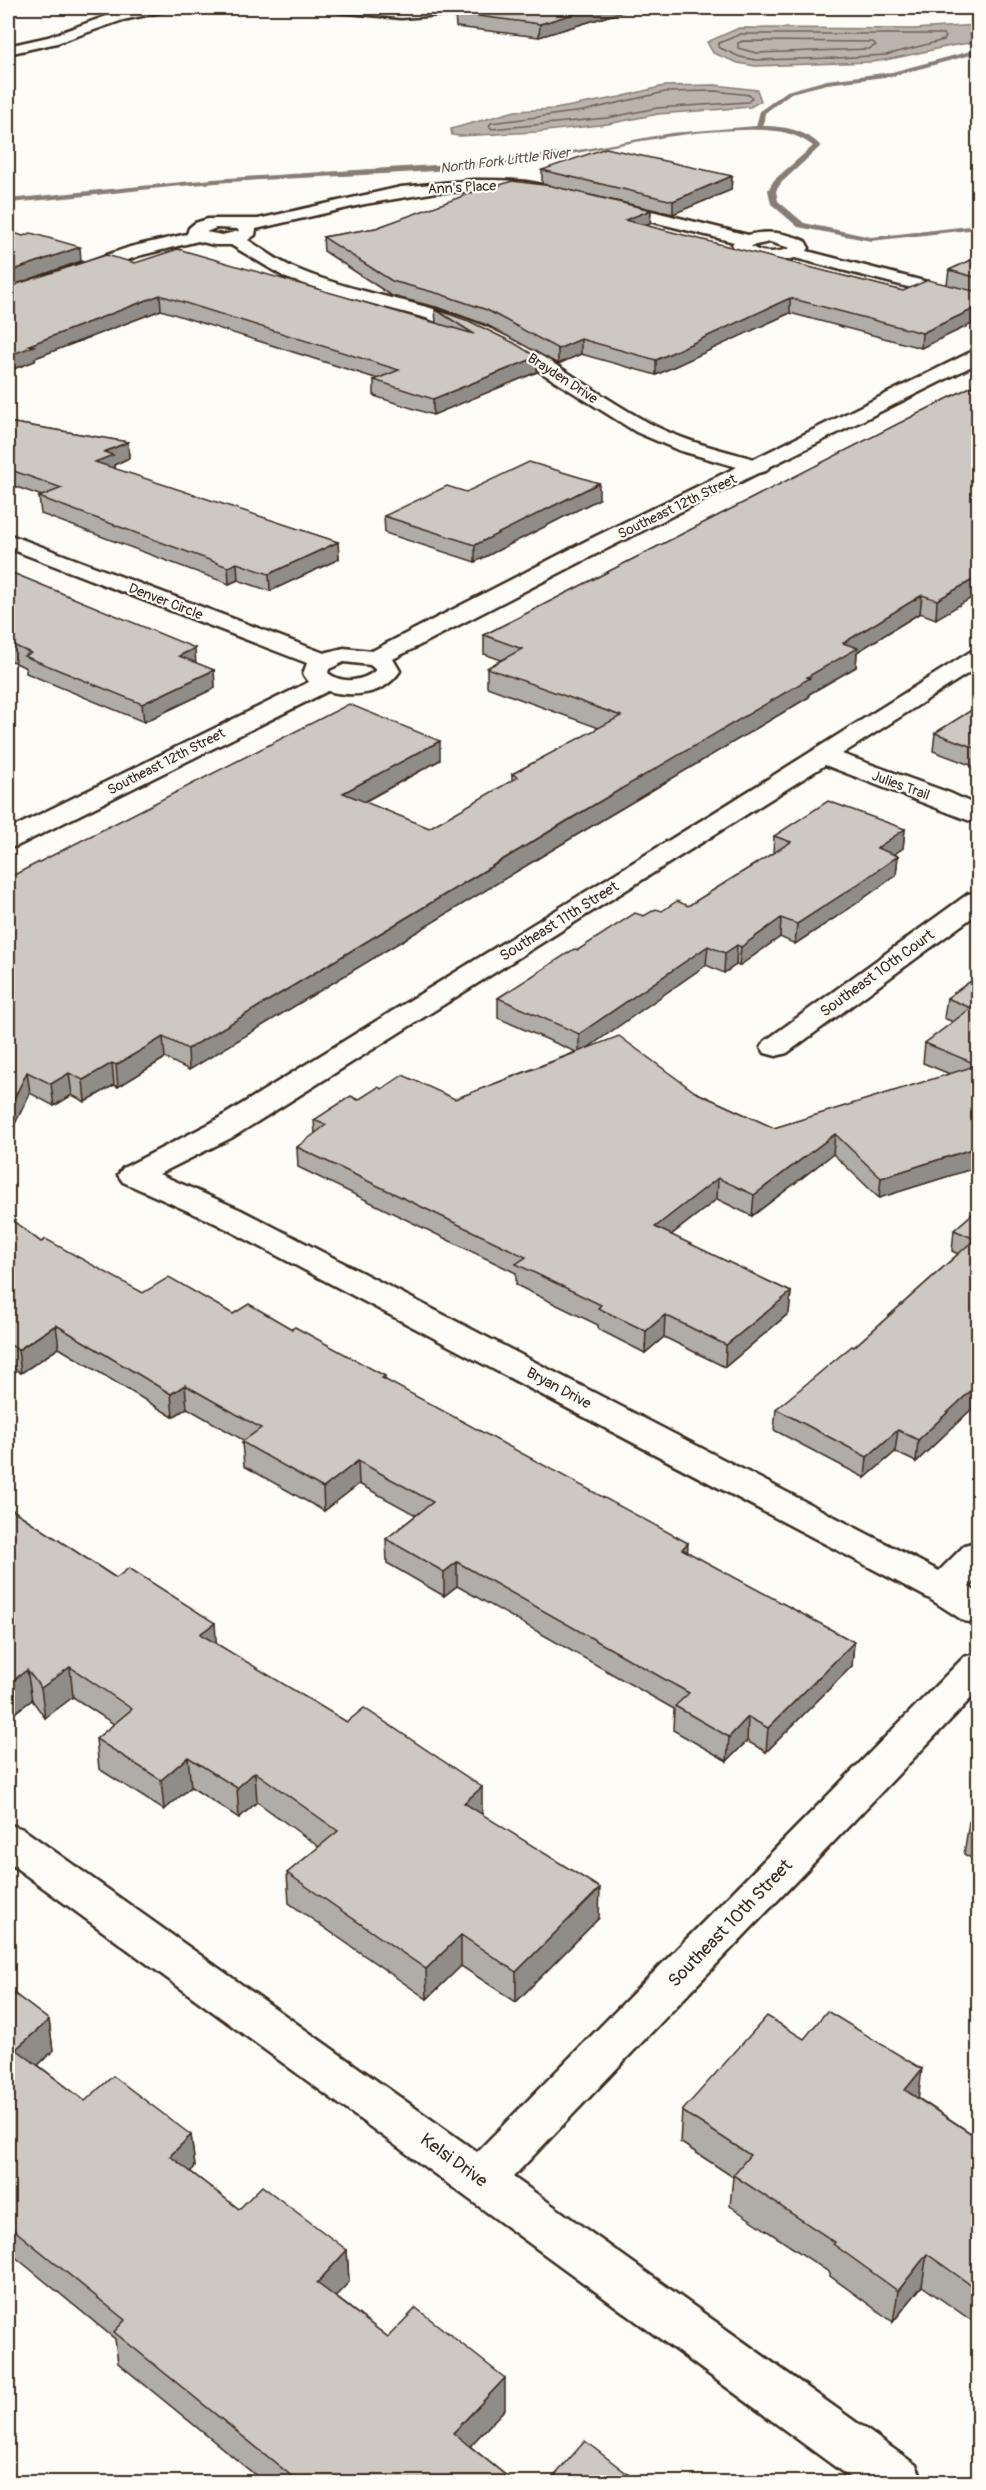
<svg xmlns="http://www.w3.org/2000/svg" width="986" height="2490" font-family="Pangolin,sans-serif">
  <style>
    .water { fill: #bbb4ad; stroke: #887d74; stroke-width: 1.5 }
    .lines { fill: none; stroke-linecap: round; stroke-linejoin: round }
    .shore { stroke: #6e6157; stroke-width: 1.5 }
    .stream { fill: #887d74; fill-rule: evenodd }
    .minor-casing { stroke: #3b2a1e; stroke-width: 5 }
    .minor { fill: #fdfcf7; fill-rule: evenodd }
    .wall { fill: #b0aca7; stroke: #3b2a1e; stroke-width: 1.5 }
    .shaded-wall { fill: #908c88; stroke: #3b2a1e; stroke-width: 1.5 }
    .building { fill: #cdc8c2; stroke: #3b2a1e; stroke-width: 1.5 }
    .labels { text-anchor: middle; stroke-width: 4.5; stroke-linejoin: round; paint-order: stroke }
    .far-water-label { font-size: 14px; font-style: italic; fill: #615349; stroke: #fdfcf7 }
    .far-street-label { font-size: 14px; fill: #3b2a1e; stroke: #fdfcf7 }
    .street-label { font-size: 15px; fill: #3b2a1e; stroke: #fdfcf7 }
    .near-street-label { font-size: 18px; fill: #3b2a1e; stroke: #fdfcf7 }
  </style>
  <rect width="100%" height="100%" fill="#fdfcf7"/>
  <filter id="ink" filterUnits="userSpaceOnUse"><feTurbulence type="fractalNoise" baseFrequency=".0167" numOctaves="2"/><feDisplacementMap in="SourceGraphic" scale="12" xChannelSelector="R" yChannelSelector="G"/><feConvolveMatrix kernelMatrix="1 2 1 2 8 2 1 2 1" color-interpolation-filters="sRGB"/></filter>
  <g filter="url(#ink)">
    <g class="water">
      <path d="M 978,25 L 978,42 C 942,45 907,58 871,62 L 755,66 L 738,63 L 713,53 L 707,42 L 739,28 L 913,29 Z"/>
      <polygon points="715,85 757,90 761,101 750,107 658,114 608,124 537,132 459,136 452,135 451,129 515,111 555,109 620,97 664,86"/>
    </g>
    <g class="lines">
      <g class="shore">
        <polygon points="741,34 943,34 946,37 944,40 886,55 837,58 756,60 740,57 718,47 719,43"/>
        <polygon points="743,41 873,42 876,45 869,49 756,53 738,48 738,43"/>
        <polygon points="715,91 750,95 752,98 748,102 657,108 607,118 492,129 489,126 491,123 583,111 665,92"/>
      </g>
      <path class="stream" d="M 978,49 L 978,53 L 893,76 L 827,84 L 791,93 L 765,113 L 763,126 C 785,126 805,130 821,146 L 781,183 L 776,191 L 778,201 L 804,223 L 871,237 L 978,225 L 978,229 L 871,241 L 798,227 L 771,204 L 768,190 L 774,180 L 813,146 C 792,130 769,129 744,130 C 662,131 582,156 501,165 C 411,175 320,176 229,182 C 155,187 81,198 8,203 L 8,199 L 213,179 L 500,161 L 585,149 L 671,133 L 756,126 L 760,111 L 787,91 L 827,80 L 892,72 Z"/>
      <defs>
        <g id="minor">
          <polygon points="142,8 167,8 165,11 123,20 57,43 8,54 8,46 48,37 115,13"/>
          <polygon points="331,8 487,8 480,12 401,18 338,12"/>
          <path d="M 473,180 C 489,180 544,179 553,191 L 545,196 L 509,191 L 437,192 L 365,204 L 256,229 L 255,235 L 248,240 C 264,250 280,263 299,270 C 359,295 425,301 486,327 C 545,352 594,394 651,424 C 683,441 719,449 754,459 L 971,352 L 978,350 L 978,363 L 769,467 L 766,471 L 758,473 L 602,551 L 393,659 L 400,671 C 384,695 355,698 328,691 L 17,846 L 8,848 L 8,830 L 309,682 L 303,674 L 307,663 L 8,548 L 8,534 L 324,653 L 344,648 L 372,651 L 586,541 L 737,467 L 678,450 L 636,432 L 515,356 L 472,335 L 426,318 L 332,293 L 286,278 L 231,245 L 214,245 L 198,241 L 142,255 L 8,300 L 8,289 L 130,247 L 187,234 L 189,228 L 195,223 L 208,219 L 258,219 L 401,187 ZM 216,228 L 237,229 L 239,231 L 222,235 L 206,232 ZM 344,662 L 370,665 L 376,670 C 362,682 342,684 328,673 L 329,669 Z"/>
          <path d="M 607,200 L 748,235 C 768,230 787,233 805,241 L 809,248 L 807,251 L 978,295 L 978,305 L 795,258 C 775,263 757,263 738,255 L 732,244 L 734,242 L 601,209 L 599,205 L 601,201 ZM 770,242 L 790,248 C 779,253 760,254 751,246 Z"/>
          <polygon points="978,650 978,667 842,754 950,793 978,806 978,824 825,765 233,1137 159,1174 241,1210 939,1571 965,1545 978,1541 978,1577 969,1587 978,1593 978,1624 964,1621 930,1599 217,1224 123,1182 118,1175 123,1168 211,1123 728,804 970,652"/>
          <polygon points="978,892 978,913 787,1053 776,1056 765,1053 761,1047 765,1041 968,894"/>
          <polygon points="978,1653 978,1691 513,2177 916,2465 924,2482 856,2482 8,1862 8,1824 23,1829 477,2152 964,1657"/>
        </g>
      </defs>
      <use href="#minor" class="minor-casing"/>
      <use href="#minor" class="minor"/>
    </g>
    <g class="wall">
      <polygon points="467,8 635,8 539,37 456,27 455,13"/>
      <polygon points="542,170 732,176 731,190 673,214 568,190 651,210 650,224 645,226 903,291 947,284 949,270 978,257 978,321 921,348 790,313 656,375 581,354 558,364 487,325 440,308 392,296 324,251 323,237 376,228 494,187 550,185 542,184"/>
      <polygon points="8,231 81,261 18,283 135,263 436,323 435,309 537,372 433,415 374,396 374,380 378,379 161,310 35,358 35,361 8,371"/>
      <polygon points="978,383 936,619 920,613 857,652 856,667 809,694 809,697 575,836 189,1070 165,1058 118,1087 114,1085 85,1102 72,1095 54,1106 30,1093 8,1138 8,878 440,760 364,802 429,828 512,781 512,774 599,728 487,687 487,668 501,660 484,654 484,635"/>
      <polygon points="8,422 128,442 129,458 114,465 114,469 338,542 339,559 270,591 238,580 229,584 41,514 39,497 42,496 8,484"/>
      <polygon points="466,492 599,499 475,562 385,533 384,516"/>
      <polygon points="8,571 196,663 214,670 215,688 144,722 26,673 26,668 8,659"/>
      <polygon points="978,706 978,768 933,751 935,733"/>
      <polygon points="905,829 903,848 894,854 898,856 896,875 850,908 795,944 780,937 739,966 736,965 724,973 706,965 586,1048 695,1092 774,1128 950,1074 923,1063 925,1043 953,1022 944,1018 947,998 978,976 978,1167 879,1198 833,1154 752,1216 717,1199 671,1235 791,1292 789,1313 725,1367 664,1337 645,1353 598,1329 598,1325 516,1285 516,1273 298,1167 297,1147 315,1134 314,1120 382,1089 455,1099 576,1052 498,1018 498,998 578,950 644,916 688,906 773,853 774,836"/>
      <polygon points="978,1209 978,1403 916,1462 895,1452 865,1478 774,1430 776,1409 854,1347 958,1254 952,1251 954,1230"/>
      <polygon points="8,1217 41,1242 143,1293 233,1314 292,1329 385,1376 385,1380 688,1553 854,1642 852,1666 766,1752 747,1741 727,1761 673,1730 674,1709 457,1586 444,1596 387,1563 386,1539 416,1515 359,1484 324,1511 244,1466 242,1442 245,1441 187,1408 173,1417 59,1348 21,1373 8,1364"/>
      <polygon points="8,1507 217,1644 482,1814 599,1918 516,2002 461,1966 427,1999 289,1903 287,1873 319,1847 257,1802 239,1818 191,1787 164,1810 99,1769 96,1739 114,1724 73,1697 45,1718 32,1700 13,1714 8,1710"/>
      <polygon points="978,1812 978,1862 964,1854 969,1822"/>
      <polygon points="8,1989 49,2020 53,2051 38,2065 85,2101 191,2135 195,2167 190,2171 239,2209 347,2250 349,2282 335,2296 388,2337 505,2409 470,2446 514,2482 264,2482 118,2363 115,2339 8,2251"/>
      <polygon points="804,2039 918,2098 978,2138 978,2325 922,2286 893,2322 830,2276 830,2273 730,2206 733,2177 680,2142 682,2111"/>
    </g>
    <g class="shaded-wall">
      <polygon points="593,8 635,8 539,37 540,24"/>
      <polygon points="732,176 731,190 673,214 673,201"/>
      <polygon points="651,210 650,224 624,234 625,220"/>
      <polygon points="80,247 81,261 8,287 8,272"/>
      <polygon points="160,295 161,310 35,358 35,361 8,371 8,356 29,345"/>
      <polygon points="790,298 790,313 656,375 656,360"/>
      <polygon points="978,307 978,321 921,348 922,333"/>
      <polygon points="581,339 581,354 558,364 558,349"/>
      <polygon points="537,357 537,372 433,415 433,399"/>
      <polygon points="128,442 129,458 114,465 114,471 95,462 104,452"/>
      <polygon points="599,483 599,499 475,562 475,545"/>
      <polygon points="338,542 339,559 270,591 269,574"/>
      <polygon points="237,563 238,580 229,584 228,567"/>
      <polygon points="978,577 978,594 936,619 937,600"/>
      <polygon points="922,595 920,613 857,652 856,667 809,694 809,697 575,836 189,1070 188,1049 807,677 843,643"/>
      <polygon points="195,648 196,666 179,656"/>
      <polygon points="214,670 215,688 144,722 142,704"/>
      <polygon points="440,741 440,760 343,813 343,793"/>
      <polygon points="905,829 903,848 876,867 877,848"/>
      <polygon points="898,856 896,875 850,908 795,944 797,924"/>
      <polygon points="781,918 780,937 739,966 741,947"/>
      <polygon points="737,945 736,965 724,973 725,953"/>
      <polygon points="708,946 706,965 579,1054 579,1034"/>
      <polygon points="163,1037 165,1058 118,1087 116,1065"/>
      <polygon points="112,1063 114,1085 85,1102 83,1080"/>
      <polygon points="27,1072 30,1093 8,1138 8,1111"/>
      <polygon points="69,1073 72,1095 54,1106 51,1084"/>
      <polygon points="835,1134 833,1154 752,1216 754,1195"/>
      <polygon points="978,1147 978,1167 879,1198 881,1178"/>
      <polygon points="718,1178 717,1199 654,1248 655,1227"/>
      <polygon points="791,1292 789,1313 725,1367 726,1345"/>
      <polygon points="665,1315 664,1337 645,1353 646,1331"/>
      <polygon points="56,1325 59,1348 21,1373 18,1350"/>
      <polygon points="978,1384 978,1403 916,1462 918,1440"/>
      <polygon points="185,1385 187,1408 173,1417 171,1394"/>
      <polygon points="898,1430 895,1452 865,1478 867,1457"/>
      <polygon points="358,1461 359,1484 324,1511 323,1488"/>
      <polygon points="688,1543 687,1567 682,1549"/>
      <polygon points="457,1562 457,1586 444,1596 444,1572"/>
      <polygon points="215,1623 217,1653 200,1634"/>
      <polygon points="854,1642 852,1666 766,1752 768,1728"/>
      <polygon points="70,1667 73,1697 45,1718 41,1688"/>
      <polygon points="27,1670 32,1700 13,1714 8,1684"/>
      <polygon points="748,1717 747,1741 727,1761 729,1737"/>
      <polygon points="188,1757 191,1787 164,1810 161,1780"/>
      <polygon points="255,1772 257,1802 239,1818 237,1788"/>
      <polygon points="482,1787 482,1818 464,1803"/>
      <polygon points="600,1888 599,1918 516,2002 516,1972"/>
      <polygon points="461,1935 461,1966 427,1999 426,1969"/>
      <polygon points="49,2020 53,2051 22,2080 16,2049"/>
      <polygon points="922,2069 918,2101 905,2090"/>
      <polygon points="191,2135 195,2167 174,2188 170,2156"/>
      <polygon points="347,2250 349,2282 319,2314 317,2283"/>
      <polygon points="927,2254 922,2286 893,2322 898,2291"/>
      <polygon points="505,2378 505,2409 453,2464 453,2433"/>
    </g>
    <g class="building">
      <polygon points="467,8 593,8 540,24 455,13"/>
      <polygon points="606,148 732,176 673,201 542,170"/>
      <polygon points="512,181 552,186 651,210 625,220 903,291 928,280 978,292 978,307 922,333 790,298 656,360 581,339 558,349 487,310 440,294 392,281 323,237 376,228 490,186 494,187"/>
      <polygon points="8,231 23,236 31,233 80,247 8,272"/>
      <polygon points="178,249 474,334 435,309 471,322 514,343 537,357 433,399 374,380 399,370 160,295 29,345 34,346 8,356 8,287 106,255 135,263"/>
      <polygon points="978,257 978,278 949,270"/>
      <polygon points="978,383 978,577 937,600 922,595 843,643 858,648 807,677 810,678 575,816 188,1049 163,1037 116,1065 112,1063 83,1080 69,1073 51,1084 27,1072 8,1111 8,1048 13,1045 8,1042 8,878 349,704 440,741 343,793 429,828 518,777 512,774 621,716 487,668 522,649 484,635"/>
      <polygon points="8,422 128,442 104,452 113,455 95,462 338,542 269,574 237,563 228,567 39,497 62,488 8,469"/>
      <polygon points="529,462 599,483 475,545 384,516 447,486 466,492"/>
      <polygon points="8,571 195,648 179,656 214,670 142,704 24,656 31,653 8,643"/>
      <polygon points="978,706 978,749 935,733"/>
      <polygon points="828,801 905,829 877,848 898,856 851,889 797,924 781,918 741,947 737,945 725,953 708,946 579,1034 498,998 574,949 578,950 635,913 644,916 656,909 662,911 677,901 688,906 791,842 774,836"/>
      <polygon points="978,976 978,1065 925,1043 971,1008 947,998"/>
      <polygon points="619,1036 695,1092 774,1128 978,1065 978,1147 881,1178 835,1134 754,1195 718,1178 655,1227 791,1292 726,1345 665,1315 646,1331 598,1308 601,1305 516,1264 526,1257 297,1147 326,1125 314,1120 351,1096 358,1100 378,1087 382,1089 403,1075 455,1099"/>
      <polygon points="978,1209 978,1384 918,1440 898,1430 867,1457 776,1409 852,1346 854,1347 975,1239 954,1230"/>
      <polygon points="8,1217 41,1242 46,1239 143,1293 169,1277 233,1314 249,1304 292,1329 295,1327 385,1376 382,1378 688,1543 682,1549 854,1642 768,1728 748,1717 729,1737 675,1706 689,1693 457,1562 444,1572 386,1539 433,1502 358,1461 323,1488 242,1442 261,1428 185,1385 171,1394 56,1325 18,1350 8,1343"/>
      <polygon points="8,1507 116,1578 129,1568 215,1623 200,1634 347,1722 364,1708 482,1787 464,1803 600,1888 516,1972 461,1935 426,1969 287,1873 338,1831 255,1772 237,1788 188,1757 161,1780 96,1739 132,1709 70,1667 41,1688 27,1670 8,1684"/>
      <polygon points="978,1812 978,1828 969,1822"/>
      <polygon points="8,1989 49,2020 16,2049 85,2101 113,2076 191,2135 170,2156 239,2209 262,2186 347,2250 317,2283 388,2337 416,2308 505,2378 453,2433 514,2482 299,2482 114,2332 125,2320 8,2225"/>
      <polygon points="827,2011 922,2069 905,2090 978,2138 978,2290 927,2254 898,2291 833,2244 835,2242 733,2175 750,2155 682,2111 767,2016 804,2039"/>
      <polygon points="585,2441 638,2482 549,2482"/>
    </g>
  </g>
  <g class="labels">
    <g class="far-water-label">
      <text transform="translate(505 160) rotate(-7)" y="5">North Fork Little River</text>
    </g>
    <g class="far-street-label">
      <text transform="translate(462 187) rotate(-3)" y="5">Ann's Place</text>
      <text transform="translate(563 378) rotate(33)" y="5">Brayden Drive</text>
      <text transform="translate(677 506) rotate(-26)" y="5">Southeast 12th Street</text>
      <text transform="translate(166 601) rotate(21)" y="5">Denver Circle</text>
      <text transform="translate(166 761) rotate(-27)" y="5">Southeast 12th Street</text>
      <text transform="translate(901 785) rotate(20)" y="5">Julies Trail</text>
    </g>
    <g class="street-label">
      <text transform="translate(559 921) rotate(-32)" y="5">Southeast 11th Street</text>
      <text transform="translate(877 973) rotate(-36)" y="5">Southeast 10th Court</text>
      <text transform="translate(559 1388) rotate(28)" y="5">Bryan Drive</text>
    </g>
    <g class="near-street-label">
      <text transform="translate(730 1923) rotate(-46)" y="6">Southeast 10th Street</text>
      <text transform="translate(454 2160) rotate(36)" y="6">Kelsi Drive</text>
    </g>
  </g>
  <rect width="986" height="2490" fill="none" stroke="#fdfcf7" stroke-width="30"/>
  <rect x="15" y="15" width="956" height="2460" fill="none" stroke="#3b2a1e" stroke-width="2" filter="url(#ink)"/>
</svg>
